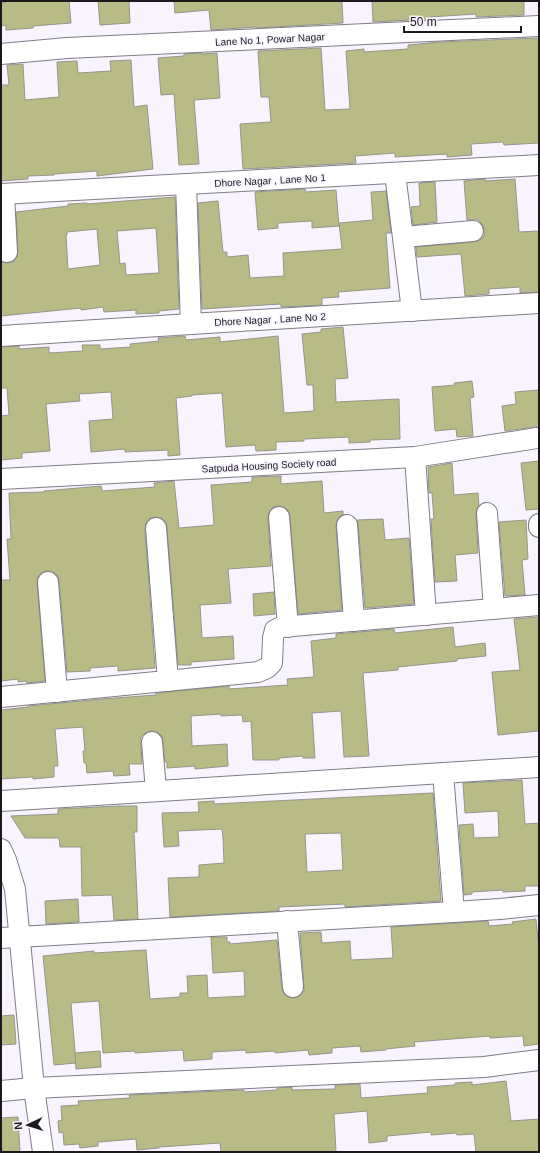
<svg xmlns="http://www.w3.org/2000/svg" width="540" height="1153" font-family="Helvetica,sans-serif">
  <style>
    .building { fill: #b8bb85; stroke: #95958c; fill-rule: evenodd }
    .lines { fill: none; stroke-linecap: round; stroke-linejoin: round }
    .minor-casing { stroke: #7f7c85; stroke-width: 22 }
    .minor { stroke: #fff; stroke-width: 20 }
    .labels { text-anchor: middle; stroke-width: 3; stroke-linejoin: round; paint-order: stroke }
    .street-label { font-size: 10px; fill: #1b191d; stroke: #f8f4fe }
  </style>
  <rect width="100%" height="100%" fill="#f8f4fe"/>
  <g class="building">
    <polygon points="7,1 69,1 71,23 33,26 33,28 6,30 6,25 1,26 1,3 7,2"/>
    <polygon points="98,1 129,1 130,23 100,25"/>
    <polygon points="174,1 342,1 343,23 257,28 257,27 211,30 209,10 175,13"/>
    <polygon points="372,1 524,1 524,15 476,17 476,14 429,17 429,19 373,22"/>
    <polygon points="539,38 539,143 504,145 503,142 471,144 472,155 447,157 447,154 395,157 395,153 355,156 356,163 243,169 240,124 271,122 269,97 261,97 258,51 321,48 325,110 350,109 346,51 364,49 364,52 408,49 408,45 440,42"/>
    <polygon points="201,53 201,54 217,53 220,98 194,100 199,164 179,165 174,94 161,95 158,58 184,56 184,54"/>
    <polygon points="131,60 134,107 147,105 153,169 97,176 97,171 54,174 54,175 28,176 28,179 1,181 1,85 9,85 7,65 23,64 25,100 59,97 57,62 77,61 78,73 111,71 110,61"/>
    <polygon points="485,179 485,181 515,179 519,232 539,231 539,292 520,293 520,287 489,289 489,294 465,296 461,254 417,257 416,247 474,242 480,240 484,236 484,230 483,225 478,220 467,220 464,181"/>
    <polygon points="435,182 437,222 413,225 411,207 420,206 419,183"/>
    <polygon points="305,189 306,192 336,190 339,226 312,228 312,221 278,223 278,228 258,230 255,192"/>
    <polygon points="386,191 391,233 386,233 390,288 338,292 339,297 322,298 322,305 281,307 281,304 202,309 198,203 218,201 223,252 227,252 227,257 248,255 250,278 284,276 283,253 342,249 339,223 373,220 371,192"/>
    <path d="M 175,197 L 179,309 L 159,311 L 159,313 L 136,314 L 136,310 L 104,312 L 103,307 L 81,310 L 81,308 L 1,316 L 1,262 L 8,263 L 14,261 L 17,257 L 18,251 L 16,212 L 68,206 L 68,204 L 87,203 L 87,204 ZM 156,228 L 159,273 L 126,275 L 125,263 L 120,264 L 117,231 ZM 97,229 L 100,265 L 68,269 L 66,235 L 67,235 L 67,232 Z"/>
    <polygon points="343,327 348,378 335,379 336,402 399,399 400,439 370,440 370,442 349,443 349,437 304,439 304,441 276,442 276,450 256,451 255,445 226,447 222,393 192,395 192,396 176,398 180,455 168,456 168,450 125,452 125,449 91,452 89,421 113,419 111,392 79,394 80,401 46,404 50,451 22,453 22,458 1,460 1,416 9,415 7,388 1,388 1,347 19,346 19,349 49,347 49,353 83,351 82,345 100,345 100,349 131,347 130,344 159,341 158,338 185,336 186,340 220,337 220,342 278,336 284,413 314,411 313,385 307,385 302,334 321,332 321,329"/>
    <polygon points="472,381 474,397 470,398 473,436 457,437 456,429 435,431 432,387 455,385 454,383"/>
    <polygon points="539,390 539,427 535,427 505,431 502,406 516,404 515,392"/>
    <polygon points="539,461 539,509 526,510 521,463"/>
    <polygon points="452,463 454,495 478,493 479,506 477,508 476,514 478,553 455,555 457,581 435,582 431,519 434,519 432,493 429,493 428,467"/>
    <polygon points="281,476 281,484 322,481 324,513 343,511 343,515 340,516 337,520 336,526 342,610 298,614 290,516 289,511 284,507 278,506 273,507 269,512 268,518 271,566 228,569 231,603 200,605 202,638 233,636 234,659 191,662 191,665 178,665 167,527 166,522 161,518 155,517 150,518 146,523 145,529 155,668 118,671 118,666 90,668 90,671 67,672 59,581 58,576 53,572 47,571 42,572 38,577 37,583 45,681 27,683 26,681 18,682 18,679 1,681 1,580 10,580 7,539 11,539 9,493 44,492 44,491 101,486 102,491 155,487 154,483 174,481 179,528 214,525 211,485 252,482 252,477"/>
    <polygon points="383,519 385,540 409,538 414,604 365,608 358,524 357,520"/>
    <polygon points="526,520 528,559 522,560 525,595 505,596 499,522"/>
    <polygon points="274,592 275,614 254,616 253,594"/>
    <polygon points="539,617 539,731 498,735 492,672 520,670 514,619"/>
    <polygon points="453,627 455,647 485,643 486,656 457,659 457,661 398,667 398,670 363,673 369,756 344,757 341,711 312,713 315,758 303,758 303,756 279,758 279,760 253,760 251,721 243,722 242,715 221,716 221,714 191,716 192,746 227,744 228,766 195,769 195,766 167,768 167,762 165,762 163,741 162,736 157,732 151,731 145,733 141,737 141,743 142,764 129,764 130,775 114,776 113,771 87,773 86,763 84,763 83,751 85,751 83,727 55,729 58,766 54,766 54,777 33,779 33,777 1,779 1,710 28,707 28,706 102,699 156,695 156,693 229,686 229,689 288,685 287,679 314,677 311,641 336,638 336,634 394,629 395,633"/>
    <polygon points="522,780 525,824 539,823 539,886 525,886 525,891 503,892 503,890 472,892 472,894 464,895 459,825 473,824 474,838 499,837 498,811 465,813 463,783"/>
    <path d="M 433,793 L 441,901 L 345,907 L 345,904 L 279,907 L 279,911 L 170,917 L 168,878 L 199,877 L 199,865 L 224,863 L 223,837 L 222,829 L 178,831 L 179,846 L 164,847 L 162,813 L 199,812 L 198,802 L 214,801 L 214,804 ZM 341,833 L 343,870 L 307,872 L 305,834 Z"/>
    <polygon points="118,806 137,806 137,832 134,832 138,919 114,920 112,895 82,896 81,847 60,847 59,838 25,838 11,816 58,814 58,809"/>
    <polygon points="78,899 79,922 46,924 45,901"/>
    <polygon points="536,919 539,949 539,1044 524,1046 523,1036 490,1038 490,1036 414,1042 415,1046 386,1049 386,1050 361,1052 360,1046 332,1048 332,1053 309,1055 308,1050 275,1053 275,1051 246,1053 246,1050 212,1052 212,1059 184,1061 183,1050 135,1053 135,1051 103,1053 99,1001 71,1003 76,1063 54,1065 43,956 94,951 94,953 146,950 150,999 180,997 180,993 188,993 187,976 207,975 208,998 245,996 244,971 213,973 211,937 227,937 227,942 230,942 230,944 277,940 282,988 284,994 288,997 294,998 300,996 304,991 304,986 300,933 321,932 322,943 350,941 351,960 393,958 391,927 488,921 489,926 513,924 512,922"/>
    <polygon points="14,1015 16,1044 1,1045 1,1016"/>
    <polygon points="100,1051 101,1067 76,1069 75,1053"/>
    <polygon points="506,1081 511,1121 539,1119 539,1152 476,1152 474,1134 457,1135 456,1133 431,1135 431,1132 387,1136 387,1141 369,1143 367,1111 334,1114 336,1152 221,1152 220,1143 159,1147 159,1148 137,1150 136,1139 98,1142 98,1146 80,1148 79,1144 64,1145 63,1132 59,1133 58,1121 62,1120 61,1106 79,1105 78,1101 130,1098 129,1095 244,1090 244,1092 277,1090 277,1088 292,1087 292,1090 335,1089 335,1085 360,1084 361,1098 428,1093 427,1087 455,1085 455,1083 472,1082 472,1085"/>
    <polygon points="18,1117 20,1152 3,1152 2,1147 1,1147 1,1118"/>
  </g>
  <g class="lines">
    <defs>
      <g id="minor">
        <polyline points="1,54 67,48 539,26"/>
        <polyline points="395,173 412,311"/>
        <polyline points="186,184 191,324"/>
        <polyline points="1,194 539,165"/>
        <polyline points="4,194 7,252"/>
        <polyline points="403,237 473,231"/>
        <polyline points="1,336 191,324 539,303"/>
        <polyline points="415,457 426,615"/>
        <polyline points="1,479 415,457 537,438"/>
        <polyline points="487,513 494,609"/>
        <polyline points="279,517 288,627"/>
        <polyline points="539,524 539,527"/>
        <polyline points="347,525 354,621"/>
        <polyline points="156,528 168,681"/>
        <polyline points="48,582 57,692"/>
        <polyline points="1,697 258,672 267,668 272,663 273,638 275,630 281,627 539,605"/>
        <polyline points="152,742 156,791"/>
        <polyline points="443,773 454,912"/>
        <polyline points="1,801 539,767"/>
        <polyline points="1,849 6,860 15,889 34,1088 43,1152"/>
        <polyline points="287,921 293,987"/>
        <polyline points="1,938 454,912 500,909 539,905"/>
        <polyline points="1,1091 34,1088 484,1067 539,1060"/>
      </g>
    </defs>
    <use href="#minor" class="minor-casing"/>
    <use href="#minor" class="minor"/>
  </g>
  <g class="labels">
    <g class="street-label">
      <text transform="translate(270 39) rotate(-3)" y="4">Lane No 1, Powar Nagar</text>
      <text transform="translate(270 180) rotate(-3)" y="4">Dhore Nagar , Lane No 1</text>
      <text transform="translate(270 319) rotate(-3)" y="4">Dhore Nagar , Lane No 2</text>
      <text transform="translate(269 465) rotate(-3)" y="4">Satpuda Housing Society road</text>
    </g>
  </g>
  <rect width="540" height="1153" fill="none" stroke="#1b191d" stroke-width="4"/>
  <g transform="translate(28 1125) rotate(266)" stroke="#f8f4fe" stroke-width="3" paint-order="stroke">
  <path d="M0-3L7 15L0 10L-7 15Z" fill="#1b191d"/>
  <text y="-6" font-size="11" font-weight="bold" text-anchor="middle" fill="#1b191d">N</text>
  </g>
  <path d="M404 26v6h117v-6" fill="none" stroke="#1b191d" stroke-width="2"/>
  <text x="410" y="26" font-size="12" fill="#1b191d" stroke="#f8f4fe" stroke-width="3" paint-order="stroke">50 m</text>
</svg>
